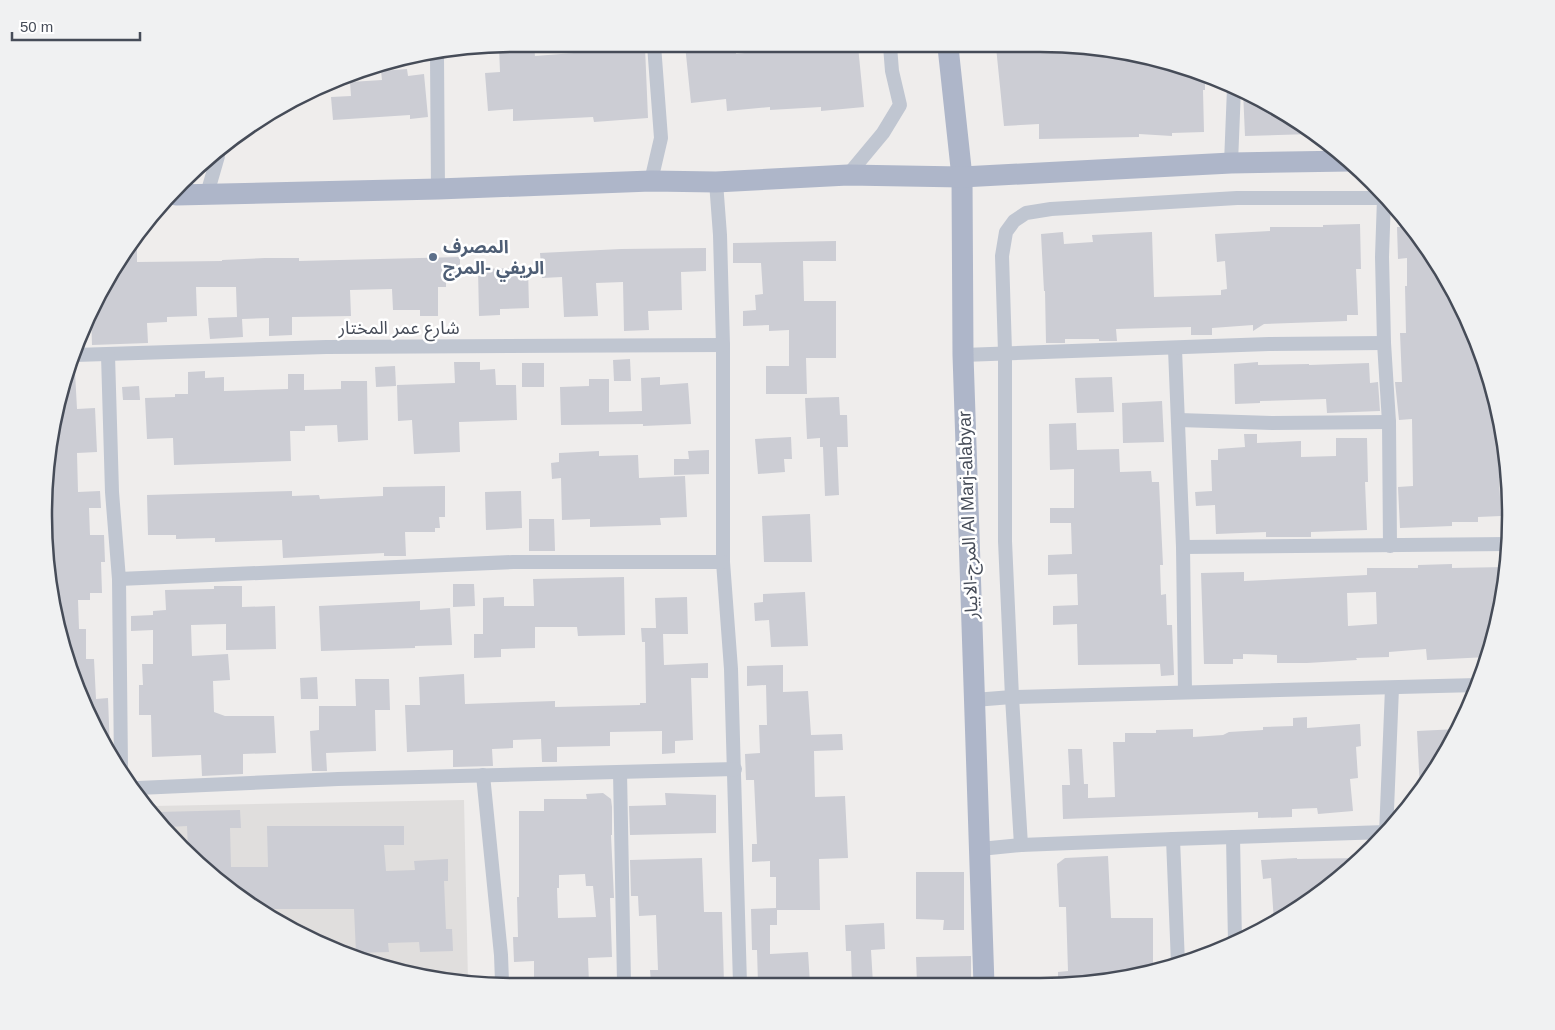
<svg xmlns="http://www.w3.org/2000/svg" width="1555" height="1030" font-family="Helvetica,'Noto Sans Arabic',sans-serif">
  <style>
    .education { fill: #e0dedd }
    .building { fill: #cccdd4; fill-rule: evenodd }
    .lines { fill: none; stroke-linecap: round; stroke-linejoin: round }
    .street { stroke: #c0c6d1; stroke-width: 14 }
    .primary { stroke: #aeb6c9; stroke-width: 21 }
    .service-dot { fill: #5c6f8a; stroke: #fff; stroke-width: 2 }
    .labels { text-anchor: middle; stroke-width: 5; stroke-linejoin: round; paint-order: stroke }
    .service-label { font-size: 18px; font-weight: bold; fill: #4e5e75; stroke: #fff; text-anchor: start }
    .street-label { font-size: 18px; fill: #464c58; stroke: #fff }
    .rim { fill: none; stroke: #464c58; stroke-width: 2.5 }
  </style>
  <rect width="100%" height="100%" fill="#efedec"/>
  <polygon class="education" points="464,800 468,982 453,982 307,938 204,869 153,806"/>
  <g class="building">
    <polygon points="515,44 534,44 535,56 600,51 600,53 645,47 648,118 594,122 593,117 513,121 513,109 488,111 485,73 500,72 499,46"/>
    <polygon points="685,45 735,45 736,54 763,51 763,45 858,46 864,107 821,111 821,107 770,110 770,107 727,111 726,99 691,103"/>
    <polygon points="996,47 1035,47 1035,52 1073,51 1073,48 1102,48 1205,79 1205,90 1203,90 1204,132 1172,133 1172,136 1139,134 1139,137 1039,139 1039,124 1004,126"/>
    <polygon points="407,69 408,76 424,74 428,117 410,119 410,115 333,120 331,97 351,96 350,82 382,80 381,71"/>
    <polygon points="1243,91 1248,92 1311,134 1245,136"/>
    <polygon points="1360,224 1361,269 1356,269 1358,315 1347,315 1347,321 1264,324 1253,331 1253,325 1212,328 1212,335 1191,335 1191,327 1116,329 1117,341 1099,341 1099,339 1065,339 1065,343 1046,343 1045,291 1044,291 1041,234 1063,232 1064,244 1093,242 1092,235 1152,232 1154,297 1221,295 1221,290 1227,289 1225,261 1217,262 1215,234 1270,231 1270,227 1323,227 1323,225"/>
    <polygon points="1397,227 1412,227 1414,228 1463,307 1495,393 1509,478 1499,478 1501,516 1478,517 1478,522 1452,522 1452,526 1400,528 1398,487 1413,486 1412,419 1399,420 1395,382 1402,382 1400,333 1406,333 1405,286 1407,286 1407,258 1398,259"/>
    <polygon points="137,235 137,262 222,261 222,260 265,258 299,258 299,261 460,257 460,278 446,278 446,287 438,287 438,316 420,316 420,310 393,310 392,289 350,290 351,316 292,317 292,335 269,336 269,318 242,319 243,337 210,339 208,318 237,317 236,287 196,287 197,316 167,317 167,322 147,323 148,343 92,345 91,314"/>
    <polygon points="836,241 836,261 803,261 804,301 836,301 836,358 806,358 807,394 766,394 766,366 789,366 789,330 769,331 769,325 743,326 743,311 756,310 755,295 763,294 761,263 733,263 733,243"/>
    <polygon points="706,248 706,271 681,272 682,310 648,311 649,330 624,331 623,282 596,283 598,316 564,317 562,277 542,278 540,253 621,249"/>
    <polygon points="528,268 529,308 500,309 500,315 479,316 478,269"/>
    <polygon points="630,359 631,381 614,381 613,360"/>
    <polygon points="454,362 480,362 480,370 495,369 496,385 516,385 517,420 459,422 460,452 414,454 412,420 398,421 397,385 455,383"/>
    <polygon points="1258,362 1258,365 1309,364 1309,365 1369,363 1370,383 1378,382 1380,411 1327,413 1326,399 1260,401 1260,403 1235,404 1234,364"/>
    <rect x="522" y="363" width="22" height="24"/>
    <polygon points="395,366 396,386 376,387 375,367"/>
    <polygon points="205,371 205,378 224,377 224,391 288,389 288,374 304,374 304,390 341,389 341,381 367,381 368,440 338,442 337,425 305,426 305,431 290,431 291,461 174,465 173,438 147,439 145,398 175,397 175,394 188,394 188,372"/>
    <polygon points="71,372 75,372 77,409 95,408 97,452 77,453 78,492 100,491 101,508 89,508 90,535 104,535 105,562 101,562 102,593 90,593 90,600 78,600 79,629 86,629 86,659 94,659 96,699 108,698 110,751 107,751 53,607 45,484"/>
    <polygon points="660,377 660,385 688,383 691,424 643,426 643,424 561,425 560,387 589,386 589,379 609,379 609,412 642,411 641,378"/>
    <polygon points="1112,377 1114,412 1077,413 1075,378"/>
    <polygon points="139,386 140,400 123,400 122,387"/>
    <polygon points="839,397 840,415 847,415 848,447 837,447 839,495 825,496 823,447 820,447 820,438 807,439 805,398"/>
    <polygon points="1162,401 1164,442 1123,443 1122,403"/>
    <polygon points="1076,423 1077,450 1119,449 1120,472 1151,471 1152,482 1159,482 1163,565 1160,565 1161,595 1166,594 1167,625 1172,625 1174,675 1161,676 1160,664 1078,665 1077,624 1053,625 1053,606 1078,605 1077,574 1048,575 1048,555 1072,554 1071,523 1050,523 1050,508 1074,508 1074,469 1050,470 1049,424"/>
    <polygon points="1244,434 1257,434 1257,443 1301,441 1301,457 1336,456 1336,438 1367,438 1368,482 1365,482 1367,530 1311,532 1311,537 1266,537 1266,532 1216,534 1215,505 1196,506 1195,492 1212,491 1211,460 1218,460 1218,449 1245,447"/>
    <polygon points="791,437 792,459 784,459 785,472 758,474 755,439"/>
    <polygon points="709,450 709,474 674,475 674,459 689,459 688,451"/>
    <polygon points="599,451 599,456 638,455 639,478 685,476 687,517 660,518 661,525 590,527 590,519 562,520 561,478 552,479 551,463 559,462 559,453"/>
    <polygon points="445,486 445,517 439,517 440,528 435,528 435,532 405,532 406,556 384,556 384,553 283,558 282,540 215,542 215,538 176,539 176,535 148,535 147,495 292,491 292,496 319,495 320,499 383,496 383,487"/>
    <polygon points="521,491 522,528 486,530 485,492"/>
    <polygon points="810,514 812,562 764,562 762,516"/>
    <polygon points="529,519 554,519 555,551 529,551"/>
    <path d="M 1452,564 L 1452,568 L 1506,567 L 1507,579 L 1488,657 L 1427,660 L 1426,649 L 1389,652 L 1389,657 L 1356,658 L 1357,660 L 1307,663 L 1277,663 L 1277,655 L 1243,654 L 1243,659 L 1233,659 L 1233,664 L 1204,664 L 1201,573 L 1244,572 L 1244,581 L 1367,575 L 1367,568 L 1418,568 L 1418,565 ZM 1376,592 L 1377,624 L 1348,626 L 1347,593 Z"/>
    <polygon points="624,577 625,635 578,636 577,627 535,627 535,648 501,649 501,657 474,658 474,634 483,634 483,598 504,597 504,606 534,606 533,579"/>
    <polygon points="453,584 474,584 475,606 453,607"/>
    <polygon points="214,586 242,586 242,607 275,606 276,649 226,650 226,624 191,625 192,656 228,654 230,680 213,681 214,712 225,716 274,716 276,753 243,754 243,774 202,776 201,755 152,757 151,715 139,715 139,685 143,685 142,664 153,664 153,630 131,631 131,616 153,615 153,611 166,610 165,590 214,589"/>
    <polygon points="805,592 808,646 771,647 769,620 755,621 754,603 763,602 763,594"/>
    <polygon points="687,597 688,634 663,634 664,665 708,663 708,678 691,678 693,740 675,741 675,753 662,754 662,731 610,732 610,746 557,747 557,762 542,762 541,739 513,740 513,748 492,749 493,766 453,767 453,750 407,752 405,705 420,705 419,677 464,674 465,704 555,701 555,707 640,705 640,703 646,703 645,642 642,642 641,628 656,628 655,598"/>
    <polygon points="420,601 420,610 450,608 452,645 415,646 415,648 321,651 319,606"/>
    <polygon points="783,665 783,692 808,691 811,735 842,734 843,750 814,751 815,797 845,796 848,858 819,859 820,910 777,910 777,925 770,925 770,954 808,952 810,984 758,984 757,950 752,950 751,909 776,908 776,877 770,877 770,861 752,862 752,844 757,844 754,780 746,780 745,754 760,753 759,725 767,725 766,685 747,686 747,666"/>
    <polygon points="317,677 318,699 301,699 300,678"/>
    <polygon points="355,679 389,679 390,710 375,710 376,751 326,753 327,771 312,771 310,731 319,730 319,706 356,706"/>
    <polygon points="1307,717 1307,728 1360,724 1361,746 1356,747 1358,778 1350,779 1353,811 1318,814 1317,808 1292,809 1292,817 1258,818 1258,812 1063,819 1062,785 1070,785 1068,749 1082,749 1084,784 1088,784 1088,798 1115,797 1113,742 1125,742 1125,733 1156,733 1156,730 1193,729 1193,737 1223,735 1229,732 1263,730 1263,727 1293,726 1293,718"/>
    <polygon points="1458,729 1448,751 1420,790 1417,731"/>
    <path d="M 603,793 L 611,799 L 612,807 L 612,835 L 611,835 L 614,898 L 610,898 L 612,957 L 588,958 L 589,983 L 534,983 L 534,961 L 514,962 L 513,937 L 518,937 L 517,897 L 519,897 L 519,811 L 544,811 L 544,799 L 587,799 L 586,794 ZM 585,874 L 586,886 L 593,886 L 596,917 L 558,918 L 557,888 L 559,888 L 559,875 Z"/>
    <polygon points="665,793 716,795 716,833 630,835 629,806 666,805"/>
    <polygon points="240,810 241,828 230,828 231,867 268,867 267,826 404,826 404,845 384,845 386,871 415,870 414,861 448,859 448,881 444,881 446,929 452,929 453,951 420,952 419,942 388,943 389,952 356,953 354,909 264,909 204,869 188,849 187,826 169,827 157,812"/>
    <polygon points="1108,856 1111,918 1153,918 1153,972 1071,985 1058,985 1058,972 1068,971 1066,907 1059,907 1057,864 1065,858"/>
    <polygon points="702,858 704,912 722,912 724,984 651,983 650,970 658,970 656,915 639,916 638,896 631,896 630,860"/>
    <polygon points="1297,858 1297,859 1360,858 1327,889 1274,922 1271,878 1263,879 1261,860"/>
    <polygon points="916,872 964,872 964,930 943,930 944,920 916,919"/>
    <polygon points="884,923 885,949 871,950 873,984 852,984 851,951 846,951 845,925"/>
    <polygon points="971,956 971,985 917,984 916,957"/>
  </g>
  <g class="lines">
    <g class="street">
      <polyline points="437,57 438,189"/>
      <polyline points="1231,163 1234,88"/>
      <polyline points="848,175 883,133 900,105 892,71 890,46"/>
      <polyline points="651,181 661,138 654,45"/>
      <polyline points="716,182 720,235 723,345 723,562 731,669 740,984"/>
      <polyline points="207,194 218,156"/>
      <polyline points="1384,198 1382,257 1384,343 1389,422 1390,546"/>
      <polyline points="1175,349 1183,547 1185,692"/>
      <polyline points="75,355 326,347 723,345"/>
      <polyline points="108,355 112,492 119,579 121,768"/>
      <polyline points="963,355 1269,344 1384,343"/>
      <polyline points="1179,420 1272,423 1389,422"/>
      <polyline points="1183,547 1508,544"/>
      <polyline points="119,579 513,562 723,562"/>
      <polyline points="974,700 1012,697 1478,685"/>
      <polyline points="620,772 624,983"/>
      <polyline points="483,775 501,955 502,982"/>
      <polyline points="138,788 338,779 735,769"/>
      <polyline points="1386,834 1392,688"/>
      <polyline points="1233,837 1235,943"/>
      <polyline points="1173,839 1178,964"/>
      <polyline points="1021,845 1012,697 1005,541 1005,352 1002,256 1006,232 1014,221 1026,213 1051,209 1237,198 1385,198"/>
      <polyline points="980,849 1021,845 1173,839 1386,832"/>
    </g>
    <g class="primary">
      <polyline points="948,47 962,177 963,355 984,985"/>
      <polyline points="176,195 438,189 651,181 716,182 848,175 962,177 1231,163 1351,161"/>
    </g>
  </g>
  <circle class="service-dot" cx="433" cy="257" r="5"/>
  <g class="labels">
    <g class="service-label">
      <text x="443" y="253">المصرف<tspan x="443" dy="21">الريفي -المرج</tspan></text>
    </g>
    <g class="street-label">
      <text x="399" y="334">شارع عمر المختار</text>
      <text transform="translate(968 515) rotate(-92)" y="6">المرج-الابيار Al Marj-alabyar</text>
    </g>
  </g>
  <path d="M0 0H1555V1030H0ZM514 52H1040A462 462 0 0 1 1502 514V516A462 462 0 0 1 1040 978H514A462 462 0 0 1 52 516V514A462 462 0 0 1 514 52Z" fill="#f0f1f2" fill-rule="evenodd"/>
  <path class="rim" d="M514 52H1040A462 462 0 0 1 1502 514V516A462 462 0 0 1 1040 978H514A462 462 0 0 1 52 516V514A462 462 0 0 1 514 52Z"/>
  <path d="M12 32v8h128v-8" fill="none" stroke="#464c58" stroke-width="2.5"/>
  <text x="20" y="32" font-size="15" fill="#464c58" stroke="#ffffff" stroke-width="4" paint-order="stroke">50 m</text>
</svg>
